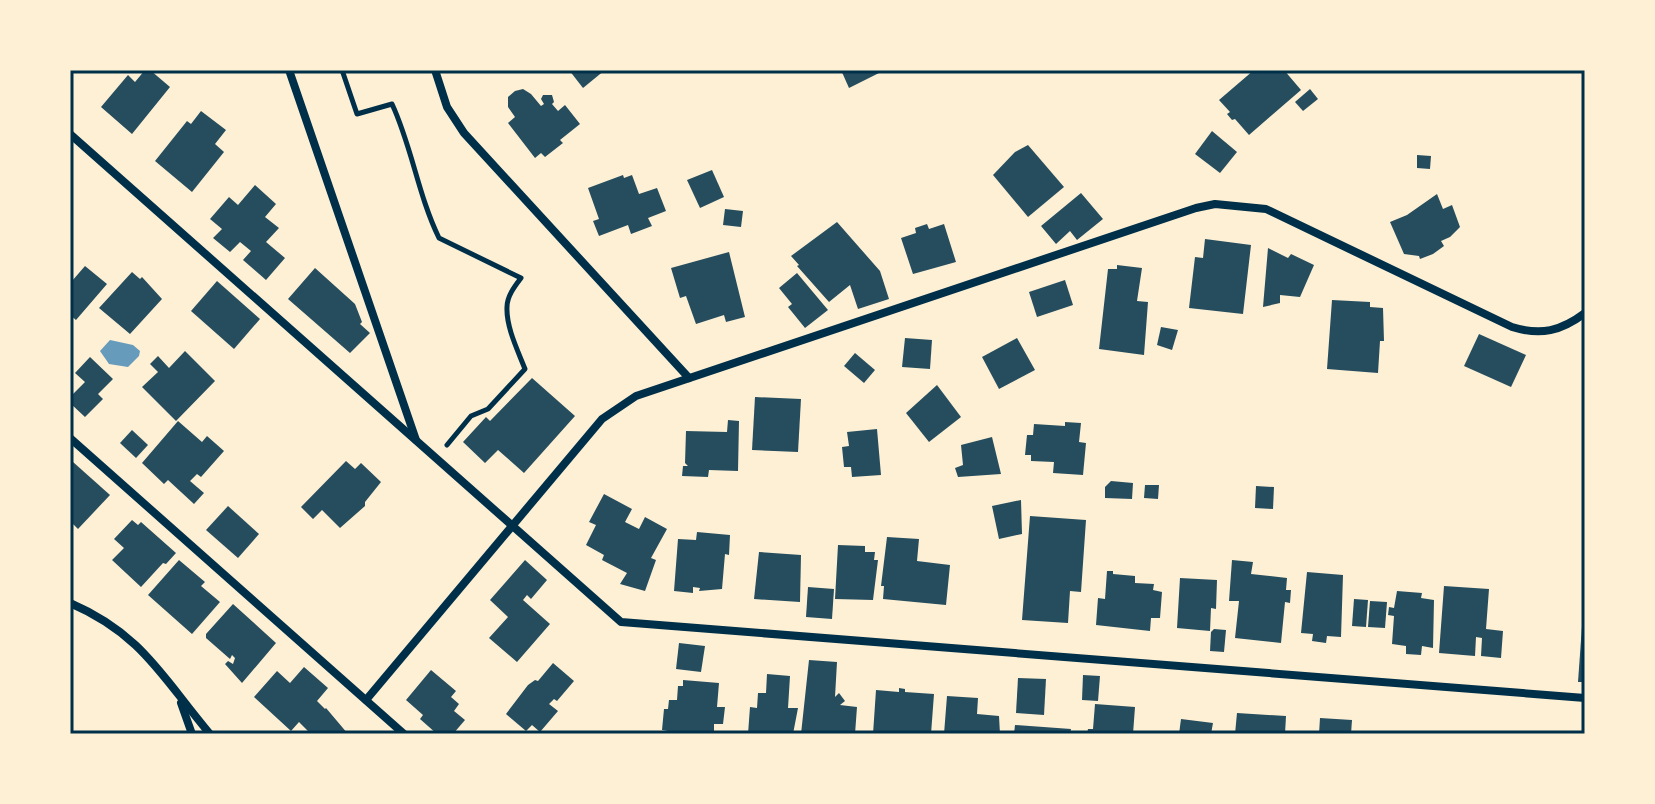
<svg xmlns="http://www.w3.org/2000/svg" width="1655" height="804" font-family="'Alegreya Sans',sans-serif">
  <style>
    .water { fill: #669bbc }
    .building { fill: #264d5e }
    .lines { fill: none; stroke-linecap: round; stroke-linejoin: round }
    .path { stroke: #003049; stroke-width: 5 }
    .minor { stroke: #003049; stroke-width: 8 }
    .neatline { fill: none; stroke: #003049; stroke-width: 3 }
  </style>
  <rect width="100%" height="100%" fill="#fdf0d5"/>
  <polygon class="water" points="110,340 133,345 140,351 139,356 128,367 109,364 100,351"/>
  <g class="building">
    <polygon points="145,70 150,70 170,87 132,134 101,107 128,75 135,82"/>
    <polygon points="569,70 605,70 583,88"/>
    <polygon points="841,70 885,70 849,88"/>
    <polygon points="1254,70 1284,70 1301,90 1249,135 1235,119 1232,120 1227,114 1230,112 1219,100"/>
    <polygon points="523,89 531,94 541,106 544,104 541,99 543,95 552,95 554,102 552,104 558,111 565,105 580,124 560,140 563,143 545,157 541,153 535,158 508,123 515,117 508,107 508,97 515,91"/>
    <polygon points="1310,89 1318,99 1303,111 1295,102"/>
    <polygon points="201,111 226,130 215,144 224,152 192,192 155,161 187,121 191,124"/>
    <polygon points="1212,131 1237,152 1220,173 1195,154"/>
    <polygon points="1028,145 1064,187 1028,217 993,175 1015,152"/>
    <polygon points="1417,155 1431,156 1430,169 1417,168"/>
    <polygon points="712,170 724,197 700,208 687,180"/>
    <polygon points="623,175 624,178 632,175 639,194 657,188 666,211 648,218 652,226 631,234 628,225 599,236 593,221 599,219 588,188"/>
    <polygon points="255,185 276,204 265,217 279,228 266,242 285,258 266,280 243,260 251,251 240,242 230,252 213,238 222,229 210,219 229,197 238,205"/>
    <polygon points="1081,193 1103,219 1077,240 1070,231 1056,244 1041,226"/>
    <polygon points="1437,194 1443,209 1452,205 1460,227 1450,237 1441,241 1444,246 1433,254 1420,259 1419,256 1404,254 1390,222 1407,215"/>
    <polygon points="725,209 743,211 741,227 723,225"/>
    <polygon points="837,222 880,271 889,299 858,309 850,285 829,302 797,266 799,265 791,256"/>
    <polygon points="927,224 929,229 944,224 956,262 913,274 901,238 916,233 915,228"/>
    <polygon points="1205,239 1251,245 1243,314 1189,308 1195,257 1203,258"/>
    <polygon points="1268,248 1288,258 1291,254 1314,265 1300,297 1280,295 1280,303 1263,307"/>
    <polygon points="729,252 745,317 726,322 724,315 696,324 686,296 680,298 671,268"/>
    <polygon points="1117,265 1142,268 1137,301 1148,302 1144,355 1099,349 1108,269 1117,269"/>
    <polygon points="85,266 107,284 76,320 70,315 70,279 72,281"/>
    <polygon points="315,268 355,304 362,322 360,324 370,333 350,353 288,299"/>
    <polygon points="132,272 140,279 142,277 162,299 130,334 99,308"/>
    <polygon points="797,273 828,310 805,328 788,307 792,304 779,288"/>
    <polygon points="1065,280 1073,305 1037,317 1029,292"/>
    <polygon points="217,281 260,319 234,349 191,311"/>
    <polygon points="1332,300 1370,302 1370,307 1383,308 1384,341 1380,341 1378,373 1327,369"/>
    <polygon points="1161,327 1178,330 1172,350 1157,345"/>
    <polygon points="1479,334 1526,355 1511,387 1464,366"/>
    <polygon points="905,338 932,340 930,369 902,367"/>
    <polygon points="1017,338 1035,370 999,389 982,357"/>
    <polygon points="185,351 215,381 176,421 142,387 158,372 150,364 158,356 169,368"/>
    <polygon points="855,353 875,370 864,383 844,366"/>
    <polygon points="90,357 113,379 98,394 103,399 85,417 70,403 70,397 85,382 75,373"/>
    <polygon points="532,378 575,416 524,473 498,450 485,463 463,442 486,417 490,421"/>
    <polygon points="937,385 961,417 929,442 906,413"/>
    <polygon points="755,397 801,399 798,452 752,450"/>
    <polygon points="728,420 739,421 738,471 709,470 708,477 682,476 683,466 688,466 685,463 686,431 727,432"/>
    <polygon points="178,421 202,442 207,436 224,451 201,477 197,474 190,481 204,493 194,504 168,480 164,484 142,463"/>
    <polygon points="1065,422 1081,423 1079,442 1086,443 1083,475 1053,473 1054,462 1031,461 1031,455 1025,455 1027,435 1033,435 1034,424 1065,426"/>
    <polygon points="877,429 881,475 852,477 851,467 844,467 842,447 849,446 847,432"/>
    <polygon points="132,430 148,445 136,458 120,443"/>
    <polygon points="992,437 1001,474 958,477 955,468 963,465 961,445"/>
    <polygon points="346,461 355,469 361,463 381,482 365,502 365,506 340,528 322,510 313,519 301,507"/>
    <polygon points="73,462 110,495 78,529 70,521 70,466"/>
    <polygon points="1111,481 1133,483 1132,499 1105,498 1105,487"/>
    <polygon points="1145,485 1159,485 1158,499 1144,498"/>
    <polygon points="1256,486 1274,487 1273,509 1255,508"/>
    <polygon points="604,494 632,509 625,522 639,529 645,517 667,529 651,558 656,560 645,591 620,584 627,573 602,560 604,555 586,545 596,525 589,522"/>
    <polygon points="1021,500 1022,534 999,539 992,506"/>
    <polygon points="228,506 259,534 238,558 206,530"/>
    <polygon points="1030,516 1086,520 1081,592 1070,591 1068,623 1022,620"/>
    <polygon points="132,520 138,525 141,522 176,553 166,564 163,563 141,587 112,560 124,548 114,539"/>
    <polygon points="697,532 730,535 729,555 725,554 722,589 699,591 700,588 693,587 693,593 674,591 678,539 696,540"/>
    <polygon points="887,537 919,539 917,561 950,565 946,605 883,599 884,586 881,586"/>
    <polygon points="838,545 865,546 865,552 875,552 874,560 878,560 873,600 835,599"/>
    <polygon points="759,552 801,555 800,602 754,599"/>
    <polygon points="179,560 205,582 201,586 220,602 192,634 148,595"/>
    <polygon points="525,560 547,580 531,599 527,595 523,600 550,624 517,662 489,638 508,617 490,600"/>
    <polygon points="1232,560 1253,562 1251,574 1287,578 1286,590 1291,590 1290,603 1285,602 1281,643 1235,638 1239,601 1229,601"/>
    <polygon points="1107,571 1113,571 1113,574 1135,576 1135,583 1154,584 1153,590 1162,592 1160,618 1151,618 1150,631 1096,625 1098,598 1105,599"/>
    <polygon points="1307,572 1343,575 1341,637 1327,636 1326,643 1312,641 1313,634 1301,633"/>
    <polygon points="1180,578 1217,580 1216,609 1211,608 1210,631 1177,628"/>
    <polygon points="1444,586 1489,589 1486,629 1503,631 1501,658 1481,656 1482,638 1476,637 1475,656 1439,653"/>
    <polygon points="808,587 834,589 832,619 806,617"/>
    <polygon points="1397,591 1422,593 1421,598 1434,600 1433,648 1422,646 1421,655 1406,654 1406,646 1392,644 1394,616 1388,615 1389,607 1394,608"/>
    <polygon points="1354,599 1368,600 1366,627 1352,626"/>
    <polygon points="1370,601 1387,602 1385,628 1368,627"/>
    <polygon points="233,604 276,643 242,683 225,664 228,661 233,664 235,658 232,655 230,659 206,638 206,634"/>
    <polygon points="1583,612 1585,612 1585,682 1578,682"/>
    <polygon points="1214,629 1226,630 1224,652 1210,651 1211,632"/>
    <polygon points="679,643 705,646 701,672 676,669"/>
    <polygon points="809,660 837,662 835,697 839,693 845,701 840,705 857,707 855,734 801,734"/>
    <polygon points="553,663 574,681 557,701 554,699 549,704 558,711 540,732 532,725 526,731 506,714 528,685 535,680 538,681"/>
    <polygon points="304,667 328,688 317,701 325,709 326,708 348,734 307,734 309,732 299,722 291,731 254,697 277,671 290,683"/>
    <polygon points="431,670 456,691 451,697 459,704 454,711 465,720 453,734 437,734 420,719 423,715 406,700"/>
    <polygon points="767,674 790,676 788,708 798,708 793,734 748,734 750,707 757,708 758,693 766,693"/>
    <polygon points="1083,675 1100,676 1098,701 1082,700"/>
    <polygon points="1018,678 1046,679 1044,715 1016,713"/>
    <polygon points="683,680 719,683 717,707 725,707 723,724 714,724 714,734 667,734 668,731 662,730 664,709 668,709 669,700 677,700 678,686 683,686"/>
    <polygon points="899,688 905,689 905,692 934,694 931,734 873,734 876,690 899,692"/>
    <polygon points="947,696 978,698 977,714 999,716 1000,734 944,734"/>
    <polygon points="1095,704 1135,707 1133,734 1087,734 1088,729 1093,729"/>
    <polygon points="1237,713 1286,716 1285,734 1235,734"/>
    <polygon points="1320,718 1352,720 1351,734 1319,734"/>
    <polygon points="1181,719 1213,723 1211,734 1179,734"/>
    <polygon points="1015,725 1071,729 1070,734 1014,734"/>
  </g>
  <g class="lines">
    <path class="path" d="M 342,70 L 357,114 L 392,104 C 412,147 418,195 439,238 L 521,278 C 515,286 507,296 507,307 C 506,327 518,351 525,369 L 488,409 L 471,416 L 447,445"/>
    <g class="minor">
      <polyline points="289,70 416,440"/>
      <polyline points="435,70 447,107 464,133 689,378"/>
      <polyline points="70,134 621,622 1585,698"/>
      <polyline points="70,438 404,734"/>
      <path d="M 70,603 C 142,634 162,677 210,734"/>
      <path d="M 366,700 L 602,419 L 636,396 L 1196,208 L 1215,204 L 1266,209 L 1512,327 C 1541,336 1561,331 1585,313"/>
      <polyline points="181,703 192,734"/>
    </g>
  </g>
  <rect width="1655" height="804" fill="none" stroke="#fdf0d5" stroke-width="144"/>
  <rect x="72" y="72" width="1511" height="660" class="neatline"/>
</svg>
